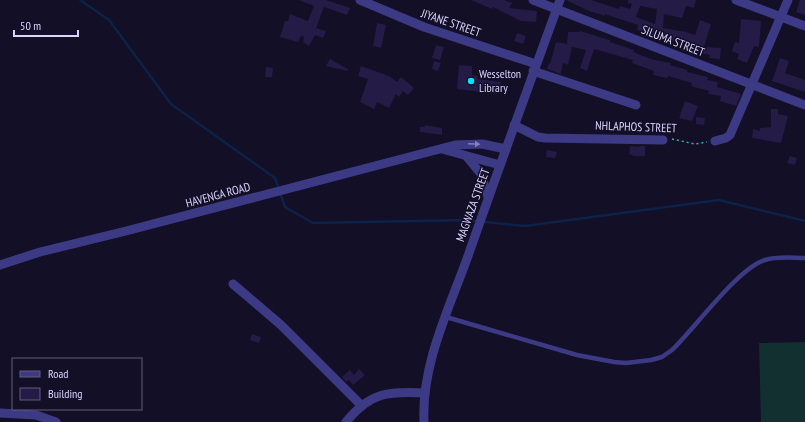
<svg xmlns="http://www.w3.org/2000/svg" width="805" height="422" font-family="'PT Sans Narrow',sans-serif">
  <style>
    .garden { fill: #12302f }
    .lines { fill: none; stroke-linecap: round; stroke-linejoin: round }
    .stream { stroke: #0c2248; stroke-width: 2.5 }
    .building { fill: #241b47; fill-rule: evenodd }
    .path { stroke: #2fb8b0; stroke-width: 1.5; stroke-dasharray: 2 3; stroke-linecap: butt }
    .lane { stroke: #3d3a85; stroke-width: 4.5 }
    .street { stroke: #3d3a85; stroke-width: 9 }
    .oneway { fill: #837fbc }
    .poi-dot { fill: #00e5ff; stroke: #130f26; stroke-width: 1.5 }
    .labels { text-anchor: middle; stroke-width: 3; stroke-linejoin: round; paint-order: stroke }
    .street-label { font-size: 12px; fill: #d9d4ff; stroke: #130f26 }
    .poi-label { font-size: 12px; fill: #d9d4ff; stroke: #130f26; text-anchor: start }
  </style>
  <rect width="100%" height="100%" fill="#130f26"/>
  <polygon class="garden" points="805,342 805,422 761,422 759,343"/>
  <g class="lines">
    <polyline class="stream" points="80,0 109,20 171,104 275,178 285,207 313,223 465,220 525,226 719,200 805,221"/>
  </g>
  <g class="building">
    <polygon points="299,0 326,0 350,8 347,15 324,7 316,28 326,31 323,38 315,35 309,46 303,42 304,37 301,36 298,42 280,37 285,21 288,21 290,14 308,21 314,6"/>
    <polygon points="471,0 504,0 512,3 509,8 537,11 536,22 521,21 493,7 492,9"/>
    <path d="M 566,0 L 591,0 L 619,9 L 620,6 L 630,9 L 632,4 L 628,3 L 628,0 L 696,0 L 694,8 L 686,6 L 682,18 L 664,14 L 663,28 L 686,32 L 695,35 L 700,20 L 711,24 L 704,47 L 721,48 L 720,59 L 709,58 L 710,55 L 690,50 L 692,45 L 675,38 L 674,41 L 660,38 L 637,30 L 638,25 L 605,14 L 605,16 L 589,11 ZM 640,6 L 657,9 L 655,24 L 636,17 Z"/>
    <polygon points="800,0 805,0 805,15 796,12"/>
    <polygon points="741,19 761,21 759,47 754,46 747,63 737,59 739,54 732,51 735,42 739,43"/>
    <polygon points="377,23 386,25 381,48 373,46"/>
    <polygon points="580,31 610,40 610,42 634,50 633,52 654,60 671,63 670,65 687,70 687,72 708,77 707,80 718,82 717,87 741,94 736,106 720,101 721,96 708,94 709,91 691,86 692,83 668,76 667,78 653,75 654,71 632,63 633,60 594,49 587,71 580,68 586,50 572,47 568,65 563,63 561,74 547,69 549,63 550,64 556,42 567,44 568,32 579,32"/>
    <polygon points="517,33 526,36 523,44 514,41"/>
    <polygon points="436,45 444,47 440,60 432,58"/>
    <polygon points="780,58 789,61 785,73 805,80 805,92 772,81"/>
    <polygon points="330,59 348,69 347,71 326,66"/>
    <polygon points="434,61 441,63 438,71 432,69"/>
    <polygon points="459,65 472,66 472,75 478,76 477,79 501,82 499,94 457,89"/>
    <polygon points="361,66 389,76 397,82 401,77 414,88 408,95 403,91 399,97 396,94 389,108 377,102 374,109 360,102 368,79 358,76"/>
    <polygon points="266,67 273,68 272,77 265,77"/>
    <polygon points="685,101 698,106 692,121 679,118"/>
    <polygon points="771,109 778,109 778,114 788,116 781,143 752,138 753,129 760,131 760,128 771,127"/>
    <polygon points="696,117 705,118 704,125 696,124"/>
    <polygon points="425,125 442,128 442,135 420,132 420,127 425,127"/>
    <polygon points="630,146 639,147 639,146 645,146 645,156 634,156 629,154"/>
    <polygon points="547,150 557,152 555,158 546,157"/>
    <polygon points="790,156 797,158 795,165 787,163"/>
    <polygon points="252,334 261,337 259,343 250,340"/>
    <polygon points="359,369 365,375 353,385 349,380 346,382 342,377 350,370 354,375"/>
  </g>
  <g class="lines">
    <polyline class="path" points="672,139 695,144 707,142"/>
    <path class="lane" d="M 446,317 L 577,355 L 614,362 L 626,363 L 651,360 L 662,357 L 672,350 C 694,329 739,267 765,260 C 777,256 792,258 805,258"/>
    <g class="street">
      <polyline points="360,0 424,27 536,64"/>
      <polyline points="533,0 805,105"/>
      <polyline points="736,0 805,26"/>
      <polyline points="533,71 636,105"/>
      <polyline points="514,125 538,137 545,138 663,140"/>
      <polyline points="715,141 726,138 730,135 788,0"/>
      <polyline points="442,149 500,165"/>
      <polyline points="467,157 481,174 488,197"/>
      <polyline points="0,265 40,252 126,231 455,145 482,144 506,149"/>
      <polyline points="233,284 281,325 362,406"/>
      <polyline points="0,413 36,415 56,422"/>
      <path d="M 346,422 C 370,392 389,391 425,393"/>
      <path d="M 424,422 C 421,365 449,309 468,256 C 498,170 529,85 560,0"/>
    </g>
  </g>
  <defs><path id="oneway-solid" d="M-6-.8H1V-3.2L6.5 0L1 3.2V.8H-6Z"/></defs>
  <use class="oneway" href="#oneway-solid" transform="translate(474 144) rotate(2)"/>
  <circle class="poi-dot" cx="471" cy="81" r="4"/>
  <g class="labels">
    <g class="street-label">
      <text transform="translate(451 23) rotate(19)" y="4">JIYANE STREET</text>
      <text transform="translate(673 41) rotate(21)" y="4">SILUMA STREET</text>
      <text transform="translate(636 127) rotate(2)" y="4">NHLAPHOS STREET</text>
      <text transform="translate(218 195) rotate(-15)" y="4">HAVENGA ROAD</text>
      <text transform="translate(473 205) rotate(-70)" y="4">MAGWAZA STREET</text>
    </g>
    <g class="poi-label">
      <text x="479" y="78">Wesselton<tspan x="479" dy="14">Library</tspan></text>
    </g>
  </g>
  <rect x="12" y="358" width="130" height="52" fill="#130f26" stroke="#625e7d"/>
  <rect x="20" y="371" width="20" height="6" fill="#3d3a85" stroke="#625e7d"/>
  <text x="48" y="378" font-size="12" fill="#d9d4ff">Road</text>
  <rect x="20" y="388" width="20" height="12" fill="#241b47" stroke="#625e7d"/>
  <text x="48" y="398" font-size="12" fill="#d9d4ff">Building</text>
  <path d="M14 30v6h64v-6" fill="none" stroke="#d9d4ff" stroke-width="2"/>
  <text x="20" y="30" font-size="12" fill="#d9d4ff" stroke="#130f26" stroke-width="3" paint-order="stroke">50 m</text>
</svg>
